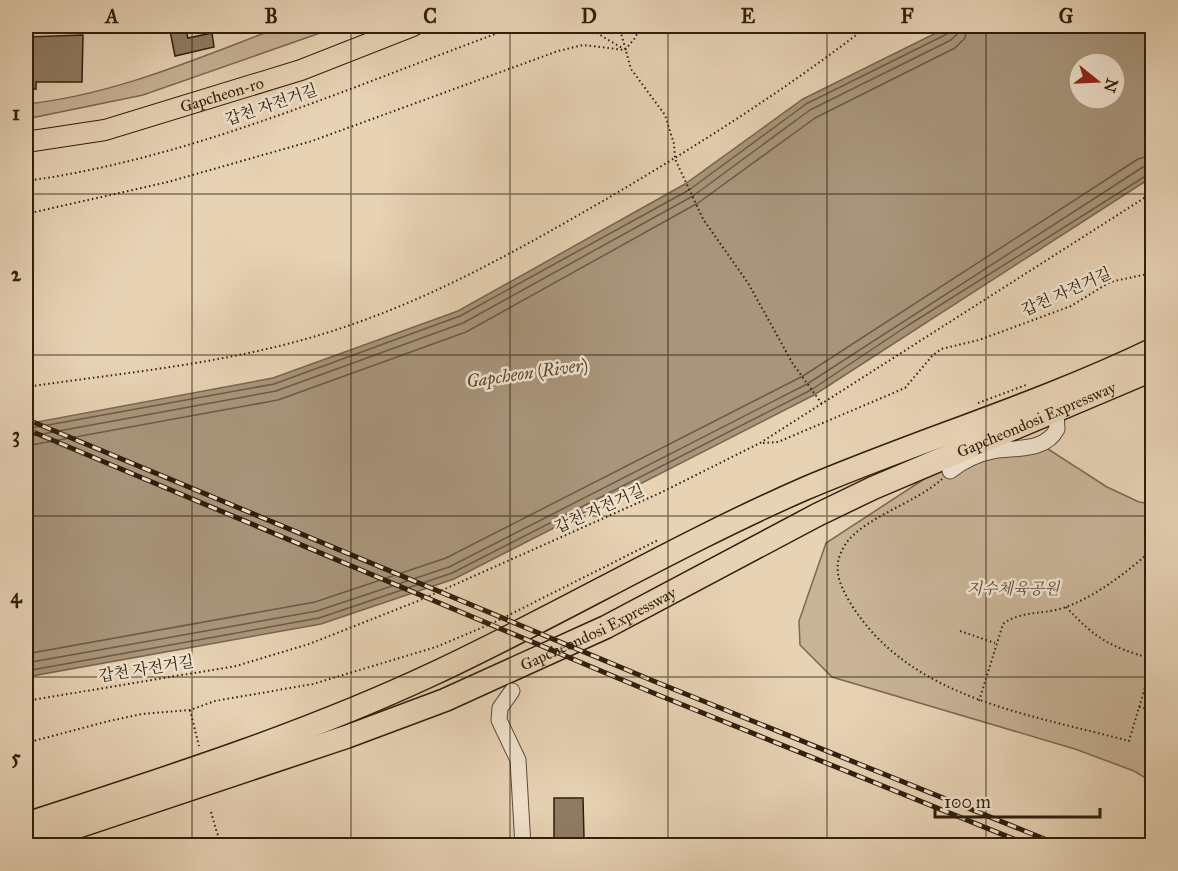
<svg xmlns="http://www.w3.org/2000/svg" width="1178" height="871" font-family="'IM FELL Great Primer','Noto Serif KR',serif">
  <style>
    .green { fill: #c8b397; stroke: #7c6851; stroke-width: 1.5 }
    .water { fill: #a8957b; stroke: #78654e; stroke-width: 1.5; fill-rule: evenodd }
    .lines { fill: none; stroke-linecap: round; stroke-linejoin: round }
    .shore { stroke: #6c5a43; stroke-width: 1.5 }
    .building { fill: #8f7c63; stroke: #2f1e0b; stroke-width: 1.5 }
    .minor-casing { stroke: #5d4b35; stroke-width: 17 }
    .major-casing { stroke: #2f1e0b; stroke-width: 22 }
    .highway-casing { stroke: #2f1e0b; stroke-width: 25 }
    .path { stroke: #2f1e0b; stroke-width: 2; stroke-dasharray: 1.5 3; stroke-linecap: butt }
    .minor { stroke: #efe2ce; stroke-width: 15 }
    .major { stroke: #e7d2b4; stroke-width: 20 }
    .highway { stroke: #e7d2b4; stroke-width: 22 }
    .rail-casing { stroke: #2f1e0b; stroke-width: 5 }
    .rail { stroke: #efe2ce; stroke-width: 3; stroke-dasharray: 9; stroke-linecap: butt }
    .grid { fill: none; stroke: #2f1e0b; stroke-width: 1.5; stroke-opacity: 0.55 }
    .labels { text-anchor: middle; stroke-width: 5; stroke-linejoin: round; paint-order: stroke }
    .street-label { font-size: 16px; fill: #2f1e0b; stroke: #efe2ce }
    .park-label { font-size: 16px; font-style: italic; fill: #5d4b35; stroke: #efe2ce }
    .water-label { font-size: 18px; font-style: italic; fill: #594832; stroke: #efe2ce }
    .neatline { fill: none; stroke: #2f1e0b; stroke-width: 2 }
    .grid-label { font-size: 20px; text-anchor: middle; font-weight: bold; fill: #2f1e0b }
  </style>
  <rect width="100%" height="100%" fill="#e7d2b4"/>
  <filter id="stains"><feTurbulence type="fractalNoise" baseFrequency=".00333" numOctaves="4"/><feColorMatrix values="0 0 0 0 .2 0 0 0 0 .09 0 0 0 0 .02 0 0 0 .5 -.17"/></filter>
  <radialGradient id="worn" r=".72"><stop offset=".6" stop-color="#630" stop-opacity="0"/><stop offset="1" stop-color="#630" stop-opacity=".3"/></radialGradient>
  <g class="green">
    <path d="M 283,26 L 340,26 L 143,95 L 26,119 L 26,104 C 115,95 200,57 283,26 Z"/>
    <polygon points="1001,441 1048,449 1107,487 1139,502 1152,504 1152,782 1134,771 1075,749 832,677 800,645 799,621 826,543 938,470"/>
  </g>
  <path class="water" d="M 950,26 L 1152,26 L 1152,177 L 814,395 L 454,579 L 321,624 L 26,677 L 26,424 L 273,378 L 458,311 L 685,184 L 803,99 ZM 1079,63 L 1115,63 L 1115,99 L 1079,99 Z"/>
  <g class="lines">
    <g class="shore">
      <polyline points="26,429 274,384 460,316 689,190 806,104 947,34 951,26"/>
      <polyline points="26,437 276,391 463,323 693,196 810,110 951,40 957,34 958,26"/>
      <polyline points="26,446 278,400 466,332 698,203 815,118 955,48 965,38 967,26"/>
      <polyline points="26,654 315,602 446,558 803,376 1138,159 1152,155"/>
      <polyline points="26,663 317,611 449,567 807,384 1143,167 1152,164"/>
      <polyline points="26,671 319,618 452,573 811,390 907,326 1152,172"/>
    </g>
  </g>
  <g class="building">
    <polygon points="169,26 185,26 188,38 212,33 214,47 175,56"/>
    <polygon points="83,35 82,82 36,82 36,89 26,90 26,37"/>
    <polygon points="554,798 583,798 584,838 554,839"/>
  </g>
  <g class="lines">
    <defs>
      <g id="minor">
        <path d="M 950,471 C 963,461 977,454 993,451 C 1015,447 1045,452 1057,429 L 1056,412"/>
        <polyline points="512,691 500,708 499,720 518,760 523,846"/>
      </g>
      <g id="major">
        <path id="s1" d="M 26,142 L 105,130 L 301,70 L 413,26"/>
      </g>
      <g id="highway">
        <path d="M 26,824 C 164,779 303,735 435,673 C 559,615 678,544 804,489 C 919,440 1040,404 1152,350"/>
        <path id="s2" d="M 26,844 L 346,737 L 445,700 L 606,627 L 817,515 L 873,488 L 1152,370"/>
      </g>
    </defs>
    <use href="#minor" class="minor-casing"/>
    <use href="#major" class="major-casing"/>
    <use href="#highway" class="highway-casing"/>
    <g class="path">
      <polyline points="531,26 554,26"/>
      <polyline points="585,26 622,48"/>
      <polyline points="619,26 631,69 665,115 674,144 675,159 703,219 748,283 793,364 822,404"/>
      <path d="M 26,181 C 195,158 357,84 517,26"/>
      <polyline points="26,214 168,182 312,141 558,51 583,45 625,50 635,38 641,26"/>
      <path d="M 26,387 C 122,373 222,364 316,336 C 421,305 509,255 603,201 C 695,147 784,91 868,26"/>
      <polyline points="978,403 1026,385"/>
      <polyline points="763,443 778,442 905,388 932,356 941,349 979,340 1071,306 1110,282 1152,273"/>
      <path d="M 942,479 C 916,503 862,518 845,545 C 831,567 839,584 851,604 C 910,699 1029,714 1129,741 L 1152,664"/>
      <path d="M 1066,607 C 1097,640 1109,646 1152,659"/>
      <polyline points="960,631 995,643"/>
      <polyline points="26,701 236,666 309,644 418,601 660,493 760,443 1152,193"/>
      <path d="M 979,701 L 1003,624 C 1021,610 1045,615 1066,607 C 1098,595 1127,572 1152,550"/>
      <polyline points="1139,707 1152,710"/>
      <polyline points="190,710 199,746"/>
      <polyline points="26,743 109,721 142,714 190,710 215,701 313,684 436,647 493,623 658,540"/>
      <polyline points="211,812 217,833 224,846"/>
    </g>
    <use href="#minor" class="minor"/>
    <use href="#major" class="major"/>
    <use href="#highway" class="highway"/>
    <defs>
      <g id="rail">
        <polyline points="26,419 656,682 1062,846"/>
        <polyline points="26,429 651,692 1031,846"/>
      </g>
    </defs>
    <use href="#rail" class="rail-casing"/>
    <use href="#rail" class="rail"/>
  </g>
  <path class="grid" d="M 192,26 L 192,846M 351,26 L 351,846M 510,26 L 510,846M 668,26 L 668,846M 827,26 L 827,846M 986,26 L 986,846M 26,194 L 1152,194M 26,355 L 1152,355M 26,516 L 1152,516M 26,677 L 1152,677"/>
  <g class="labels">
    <g class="street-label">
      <text dy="6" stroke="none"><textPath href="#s1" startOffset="202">Gapcheon-ro</textPath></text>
      <text transform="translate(271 104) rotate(-19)" y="6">갑천 자전거길</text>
      <text transform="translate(1066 291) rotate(-24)" y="6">갑천 자전거길</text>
      <text dy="6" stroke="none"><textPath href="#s2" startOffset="1098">Gapcheondosi Expressway</textPath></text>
      <text transform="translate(599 508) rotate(-24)" y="6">갑천 자전거길</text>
      <text dy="6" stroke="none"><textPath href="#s2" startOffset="612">Gapcheondosi Expressway</textPath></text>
      <text transform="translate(146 668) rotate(-9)" y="6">갑천 자전거길</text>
    </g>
    <g class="park-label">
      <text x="1013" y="594">지수체육공원</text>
    </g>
    <g class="water-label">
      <text transform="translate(527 373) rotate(-8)" y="6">Gapcheon (River)</text>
    </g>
  </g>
  <rect width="1178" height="871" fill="none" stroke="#e7d2b4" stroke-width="66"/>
  <g transform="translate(1097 81) rotate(108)"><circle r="28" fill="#efe2ce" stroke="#a29480" stroke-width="1.5"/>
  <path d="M0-4.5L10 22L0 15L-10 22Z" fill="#8f2418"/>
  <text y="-9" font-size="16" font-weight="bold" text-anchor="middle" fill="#2f1e0b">N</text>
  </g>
  <path d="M935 808v9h165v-9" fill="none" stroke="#2f1e0b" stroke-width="3"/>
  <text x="944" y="808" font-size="18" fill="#2f1e0b" stroke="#efe2ce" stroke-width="4.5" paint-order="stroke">100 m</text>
  <rect x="33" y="33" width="1112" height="805" class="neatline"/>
  <g class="grid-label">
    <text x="112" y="23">A</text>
    <text x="271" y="23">B</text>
    <text x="430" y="23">C</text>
    <text x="589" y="23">D</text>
    <text x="748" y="23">E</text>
    <text x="907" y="23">F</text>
    <text x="1066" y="23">G</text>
    <text x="16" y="120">1</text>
    <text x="16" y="281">2</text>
    <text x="16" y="442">3</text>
    <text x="16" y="603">4</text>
    <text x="16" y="764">5</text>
  </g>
  <rect width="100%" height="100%" filter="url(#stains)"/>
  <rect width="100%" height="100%" fill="url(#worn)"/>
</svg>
